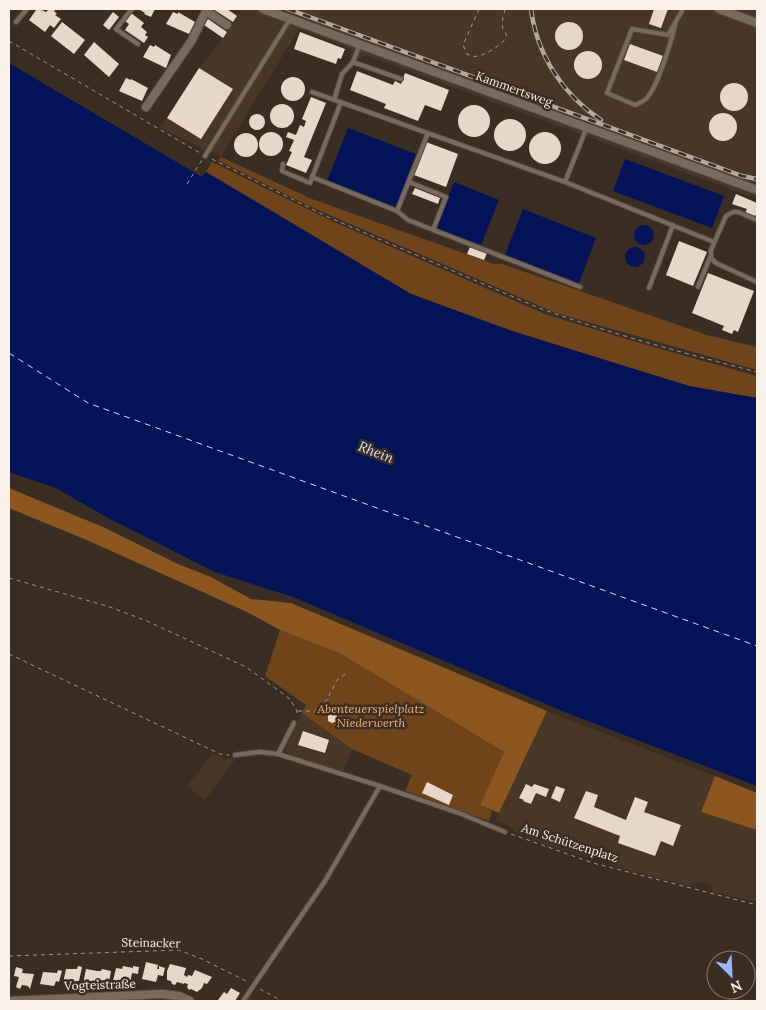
<svg xmlns="http://www.w3.org/2000/svg" width="766" height="1010" font-family="Lora,serif">
  <style>
    .built { fill: #483627 }
    .green { fill: #70441a }
    .forest { fill: #8c5620 }
    .water { fill: #041358 }
    .lines { fill: none; stroke-linecap: round; stroke-linejoin: round }
    .ferry { stroke: #d6e0f5; stroke-width: 1; stroke-dasharray: 6 5; stroke-linecap: butt }
    .building { fill: #e7d7c9 }
    .service-casing { stroke: #554a41; stroke-width: 6 }
    .minor-casing { stroke: #554a41; stroke-width: 10 }
    .path { stroke: #a2978f; stroke-width: 1; stroke-dasharray: 4 4; stroke-linecap: butt }
    .service { stroke: #786a5e; stroke-width: 4 }
    .minor { stroke: #786a5e; stroke-width: 8 }
    .rail-casing { stroke: #b2a89f; stroke-width: 4.5 }
    .rail { stroke: #3a2d23; stroke-width: 2.5; stroke-dasharray: 8; stroke-linecap: butt }
    .labels { text-anchor: middle; stroke-width: 5; stroke-linejoin: round; paint-order: stroke }
    .street-label { font-size: 12px; fill: #faf1ea; stroke: #3a2d23 }
    .park-label { font-size: 12px; font-style: italic; fill: #feb26f; stroke: #3a2d23 }
    .water-label { font-size: 14px; font-style: italic; fill: #d6e0f5; stroke: #3a2d23 }
  </style>
  <rect width="100%" height="100%" fill="#3a2d23"/>
  <g class="built">
    <polygon points="242,9 757,9 757,199 365,55 360,59 350,56 351,49 299,29 221,157 160,128 199,68 223,38"/>
    <polygon points="547,711 715,776 701,812 757,830 757,902 713,892 710,885 697,882 688,886 610,865 607,857 595,853 586,857 545,844 511,830 511,827 496,820"/>
    <polygon points="302,713 352,749 343,772 288,755 285,748"/>
    <polygon points="213,753 225,759 237,757 205,800 187,786"/>
  </g>
  <g class="green">
    <polygon points="221,157 312,199 494,264 502,264 707,335 757,347 757,370 556,313 309,206 218,160"/>
    <polygon points="212,162 334,222 547,315 653,347 757,376 757,398 689,386 512,331 411,294 206,172"/>
    <polygon points="280,630 341,654 504,752 480,805 492,811 489,821 405,791 412,775 352,749 302,713 306,705 265,676"/>
  </g>
  <g class="forest">
    <polygon points="9,488 103,527 178,564 211,577 251,599 291,603 547,711 499,813 480,805 504,752 341,654 280,630 247,612 89,541 9,508"/>
    <polygon points="715,776 757,793 757,830 701,812"/>
  </g>
  <g class="water">
    <polygon points="9,63 202,177 206,172 411,294 512,331 689,386 757,398 757,786 567,713 293,597 215,572 108,518 56,488 9,472"/>
    <polygon points="348,128 416,154 396,208 327,181"/>
    <polygon points="625,159 724,196 712,228 613,191"/>
    <polygon points="454,182 499,200 481,245 436,228"/>
    <polygon points="523,209 596,238 579,283 505,255"/>
    <circle cx="644" cy="235" r="10"/>
    <circle cx="635" cy="257" r="10"/>
  </g>
  <g class="lines">
    <polyline class="ferry" points="9,353 88,403 757,646"/>
  </g>
  <g class="building">
    <polygon points="39,9 46,12 49,9 55,10 54,11 57,14 55,15 61,19 54,28 50,25 45,32 29,20 36,10"/>
    <polygon points="140,9 155,9 151,17 144,14 145,13 140,10"/>
    <polygon points="213,9 227,9 237,16 233,22"/>
    <polygon points="654,9 668,9 661,28 649,24"/>
    <polygon points="113,12 119,17 109,30 103,25"/>
    <polygon points="173,12 178,14 178,12 195,22 189,34 166,24"/>
    <polygon points="131,13 144,23 141,27 147,32 145,35 148,37 144,43 125,30 129,24 125,21"/>
    <polygon points="208,19 227,32 223,38 204,25"/>
    <circle cx="569" cy="36" r="14"/>
    <polygon points="62,22 85,40 74,54 51,36"/>
    <polygon points="300,32 345,49 341,59 338,58 336,64 294,49"/>
    <polygon points="94,42 119,64 109,77 84,55"/>
    <polygon points="630,44 663,56 657,72 624,60"/>
    <polygon points="150,45 154,47 155,45 171,55 166,68 143,57"/>
    <circle cx="588" cy="65" r="14"/>
    <polygon points="199,68 233,89 201,139 167,118"/>
    <polygon points="357,71 393,85 395,81 401,84 405,73 449,90 441,111 425,105 418,121 384,108 386,104 350,90"/>
    <circle cx="293" cy="89" r="12"/>
    <polygon points="126,78 131,80 131,79 148,88 142,101 119,91"/>
    <circle cx="734" cy="97" r="14"/>
    <polygon points="311,97 326,103 304,157 312,160 306,173 286,165 292,152 289,151 294,140 286,137 288,132 296,135 300,125 304,127 306,121 302,119"/>
    <circle cx="282" cy="116" r="12"/>
    <circle cx="474" cy="121" r="16"/>
    <circle cx="723" cy="127" r="14"/>
    <circle cx="257" cy="122" r="8"/>
    <circle cx="510" cy="135" r="16"/>
    <circle cx="545" cy="148" r="16"/>
    <circle cx="271" cy="144" r="12"/>
    <circle cx="246" cy="145" r="12"/>
    <polygon points="426,142 458,154 446,187 414,175"/>
    <polygon points="415,188 440,198 438,204 412,194"/>
    <polygon points="736,194 757,203 757,213 755,216 745,213 747,209 732,204"/>
    <polygon points="679,241 707,252 693,286 666,275"/>
    <polygon points="470,247 487,253 484,260 467,254"/>
    <polygon points="708,273 754,291 738,332 734,330 732,334 722,330 724,326 692,313"/>
    <polygon points="333,713 337,716 337,721 332,723 328,721 328,715"/>
    <polygon points="303,731 329,740 325,753 298,745"/>
    <polygon points="427,782 453,795 449,805 422,793"/>
    <polygon points="526,784 532,787 534,784 549,789 546,797 536,793 531,804 523,801 524,800 519,798"/>
    <polygon points="556,786 565,789 560,802 551,798"/>
    <polygon points="586,791 598,795 594,807 626,820 635,797 648,802 644,812 681,825 673,846 661,841 655,856 618,843 620,836 574,818"/>
    <polygon points="146,962 158,965 157,969 159,969 159,966 165,968 163,976 158,975 156,982 142,979"/>
    <polygon points="170,964 186,968 184,975 187,977 188,975 192,976 195,970 212,977 207,984 204,983 202,988 197,992 191,989 189,990 187,987 188,984 184,983 184,984 177,982 175,985 172,984 171,981 167,980 167,971"/>
    <polygon points="78,966 82,967 79,981 76,981 74,987 64,985 63,983 66,969 77,969"/>
    <polygon points="123,966 133,968 133,966 139,967 138,974 132,973 130,984 113,981 116,968 122,969"/>
    <polygon points="16,967 23,969 22,973 34,974 30,989 28,986 22,985 20,989 16,987 19,977 14,976"/>
    <polygon points="86,969 97,971 101,971 102,969 111,971 109,982 99,980 99,983 95,982 94,986 83,984"/>
    <polygon points="58,970 62,971 59,982 56,981 54,986 40,984 43,972 57,973"/>
    <polygon points="231,988 240,993 235,1001 218,1000 224,992 227,994"/>
  </g>
  <g class="lines">
    <defs>
      <g id="service">
        <polyline points="132,9 116,29 138,44"/>
        <path d="M 676,21 C 672,39 658,87 646,99 C 643,102 639,103 635,105 L 607,93 L 632,29 L 668,35 L 683,9"/>
        <polyline points="16,22 27,9"/>
        <polyline points="353,62 360,44"/>
        <polyline points="312,92 565,182"/>
        <polyline points="334,100 342,74 353,62 401,79"/>
        <polyline points="587,127 565,182 714,242"/>
        <polyline points="205,156 290,19"/>
        <polyline points="283,164 282,171 310,183 341,102"/>
        <polyline points="312,177 397,211 408,220 580,287"/>
        <polyline points="409,182 446,197 433,230"/>
        <polyline points="397,211 428,133"/>
        <polyline points="757,220 738,212 733,212 726,216 711,250 711,258 716,263 757,282"/>
        <polyline points="698,287 711,255"/>
        <polyline points="649,288 673,225"/>
        <polyline points="278,754 294,723"/>
        <polyline points="235,755 259,752 278,754 380,786 459,813 505,832"/>
        <polyline points="243,1001 325,881 380,786"/>
      </g>
      <g id="minor">
        <polyline points="263,9 757,190"/>
        <polyline points="719,9 757,23"/>
        <polyline points="206,11 227,25"/>
        <polyline points="146,107 192,40 207,9"/>
        <polyline points="9,1001 162,994 179,996 190,1001"/>
      </g>
    </defs>
    <use href="#service" class="service-casing"/>
    <use href="#minor" class="minor-casing"/>
    <g class="path">
      <path d="M 479,9 L 463,45 L 467,54 C 471,56 474,57 478,56 C 485,55 506,43 506,36 C 507,33 504,31 503,29 C 501,22 504,15 505,9"/>
      <polyline points="9,41 200,153"/>
      <path d="M 212,159 L 328,217 L 539,308 C 611,334 684,353 757,372"/>
      <polyline points="187,184 202,160"/>
      <polyline points="9,578 107,606 147,621 246,667 290,699 297,711 296,717"/>
      <polyline points="9,654 220,754 229,755"/>
      <polyline points="298,711 321,711 337,680 347,673"/>
      <polyline points="511,834 593,863 757,905"/>
      <polyline points="9,956 179,950 202,959 248,982"/>
      <polyline points="260,989 282,1001"/>
    </g>
    <use href="#service" class="service"/>
    <use href="#minor" class="minor"/>
    <defs>
      <g id="rail">
        <polyline points="288,9 742,176 757,179"/>
        <path d="M 531,9 C 537,55 563,95 601,120"/>
      </g>
    </defs>
    <use href="#rail" class="rail-casing"/>
    <use href="#rail" class="rail"/>
  </g>
  <g class="labels">
    <g class="street-label">
      <text transform="translate(514 89) rotate(20)" y="4">Kammertsweg</text>
      <text transform="translate(570 843) rotate(18)" y="4">Am Schützenplatz</text>
      <text transform="translate(151 943) rotate(1)" y="4">Steinacker</text>
      <text transform="translate(100 985) rotate(-2)" y="4">Vogteistraße</text>
    </g>
    <g class="park-label">
      <text x="371" y="713">Abenteuerspielplatz<tspan x="371" dy="14">Niederwerth</tspan></text>
    </g>
    <g class="water-label">
      <text transform="translate(376 452) rotate(21)" y="5">Rhein</text>
    </g>
  </g>
  <rect width="766" height="1010" fill="none" stroke="#faf1ea" stroke-width="20"/>
  <g transform="translate(731 975) rotate(156)"><circle r="24" fill="#3a2d23" stroke="#877b73"/>
  <path d="M0-4L9 19L0 12L-9 19Z" fill="#96b6fd"/>
  <text y="-8" font-size="14" font-weight="bold" text-anchor="middle" fill="#faf1ea">N</text>
  </g>
</svg>
